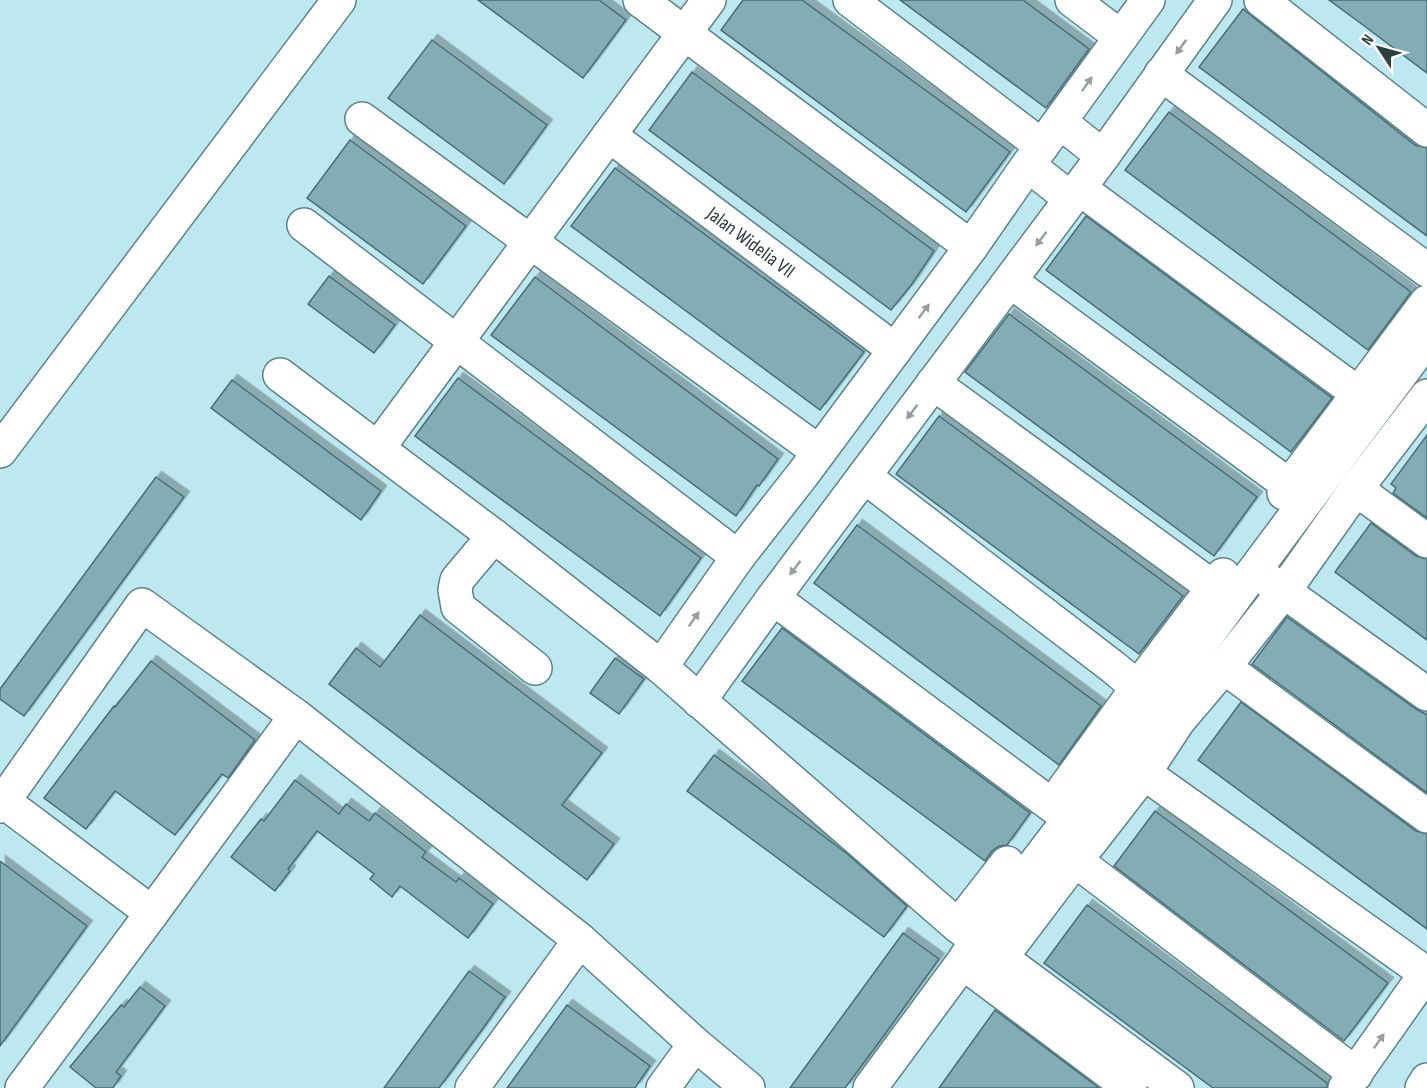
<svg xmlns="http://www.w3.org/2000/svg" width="1427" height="1088" font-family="'Sofia Sans Condensed',sans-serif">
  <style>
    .building { fill: #83acb4; stroke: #466d74; stroke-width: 1.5; filter: url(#shadow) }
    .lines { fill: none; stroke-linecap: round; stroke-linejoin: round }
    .minor-casing { stroke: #5c838a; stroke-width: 36 }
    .minor { stroke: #fff; stroke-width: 33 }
    .oneway { fill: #969fa0 }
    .labels { text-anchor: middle; stroke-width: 4.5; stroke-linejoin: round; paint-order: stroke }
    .street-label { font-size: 20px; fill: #2e3f42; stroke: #fff }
  </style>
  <defs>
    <filter id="shadow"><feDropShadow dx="5.5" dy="-5.5" stdDeviation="0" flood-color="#0004"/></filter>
  </defs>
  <rect width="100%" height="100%" fill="#bee8f0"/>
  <g class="building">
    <polygon points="478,0 599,0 626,20 583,78"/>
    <polygon points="743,0 802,0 1010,152 966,212 721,30"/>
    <polygon points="900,0 1023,0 1089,49 1046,108"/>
    <polygon points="1329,0 1427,0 1427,73 1363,25"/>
    <polygon points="1243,9 1415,145 1427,148 1427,236 1199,67"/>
    <polygon points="432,40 547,125 504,184 388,98"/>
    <polygon points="692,72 934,251 912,284 891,310 649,130"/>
    <polygon points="1169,112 1411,292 1368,350 1125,170"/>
    <polygon points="350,140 466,226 423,284 307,198"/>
    <polygon points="615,168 864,352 820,410 571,226"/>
    <polygon points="1086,216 1332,398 1291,452 1046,270"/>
    <polygon points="329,276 395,325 374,353 308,304"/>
    <polygon points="535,277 778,459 759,486 757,485 736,516 491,335"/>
    <polygon points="1009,314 1257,497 1214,556 965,372"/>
    <polygon points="458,378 701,558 660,616 415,436"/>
    <polygon points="232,380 381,491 361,520 211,408"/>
    <polygon points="939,416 1183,596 1139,654 896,474"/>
    <polygon points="1427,435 1427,518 1393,493 1396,488 1391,484"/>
    <polygon points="156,477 184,497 24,716 0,699 0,689"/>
    <polygon points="1371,523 1416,556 1427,559 1427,640 1335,572"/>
    <polygon points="857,525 1101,706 1059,765 814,583"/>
    <polygon points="420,615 602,753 562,805 614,844 587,880 329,684 356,648 380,667"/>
    <polygon points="1287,617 1416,709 1427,715 1427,793 1252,664"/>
    <polygon points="782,628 1030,813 1007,845 999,846 992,851 985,861 742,681"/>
    <polygon points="615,658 644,679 619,714 590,693"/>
    <polygon points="151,661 255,740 228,778 222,774 175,835 115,791 86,829 44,798 114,706 115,707"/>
    <polygon points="1241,702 1416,831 1427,834 1427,929 1198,760"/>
    <polygon points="714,755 845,852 907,906 884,937 687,791"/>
    <polygon points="295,780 339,814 346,804 369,821 375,813 426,852 422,857 456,882 459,878 493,904 468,938 400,886 392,897 370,879 374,874 317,831 288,869 290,871 275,891 231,857 261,819 264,821"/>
    <polygon points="1155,811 1388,983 1344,1041 1114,866"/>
    <polygon points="0,861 87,926 0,1046"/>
    <polygon points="1087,905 1327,1083 1327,1088 1213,1088 1044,963"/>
    <polygon points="903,933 939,959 880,1041 845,1088 790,1088"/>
    <polygon points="469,971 505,997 484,1027 439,1088 384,1088"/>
    <polygon points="140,987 165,1006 116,1072 121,1076 113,1088 96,1088 70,1067 121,1005 124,1007"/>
    <polygon points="567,1005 650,1066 635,1088 507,1088"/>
    <polygon points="995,1010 1099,1088 939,1088"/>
  </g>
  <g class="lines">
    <defs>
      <g id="minor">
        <polyline points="640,0 971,247"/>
        <polyline points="850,0 1042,146"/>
        <polyline points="1072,0 1121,37"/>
        <polyline points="1261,0 1427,130"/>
        <polyline points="1161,74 1427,270"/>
        <polyline points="362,119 819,452"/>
        <polyline points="1060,122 1103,156"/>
        <path id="s1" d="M 609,135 L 895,350"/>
        <polyline points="1028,165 1071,199"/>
        <polyline points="1079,188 1375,406"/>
        <polyline points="304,225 738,557"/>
        <polyline points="1010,281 1290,486"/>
        <polyline points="280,375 494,536 661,667 958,926 1177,1088"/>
        <polyline points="933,383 1214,588"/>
        <polyline points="378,448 709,0"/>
        <polyline points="0,451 339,0"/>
        <polyline points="864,476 1113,667 1154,701"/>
        <polyline points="1356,489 1427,541"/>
        <polyline points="1284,493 1427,302"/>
        <polyline points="494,536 457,580 455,590 458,607 535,668"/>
        <polyline points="1265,578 1427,694"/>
        <polyline points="773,598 1069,818 1078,827"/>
        <polyline points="661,667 738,557 803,474 971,247 1028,165 1148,0"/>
        <polyline points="1224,667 1427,816"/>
        <polyline points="699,701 773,598 1103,156 1215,0"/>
        <polyline points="1144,773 1427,974"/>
        <polyline points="1064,789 1138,687 1223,575"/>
        <polyline points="3,801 152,913"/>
        <polyline points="0,806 142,605 296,716 580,940 695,1044 748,1088"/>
        <polyline points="1075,860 1356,1074"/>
        <polyline points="958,926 1007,863"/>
        <polyline points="969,967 1130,1088"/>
        <polyline points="985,979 1075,860 1092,840 1144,773 1179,720 1224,667 1284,591 1356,489 1427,396"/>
        <polyline points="22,1088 152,913 296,716"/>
        <polyline points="472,1088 580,940"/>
        <polyline points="663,1088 695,1044"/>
        <polyline points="870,1088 963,962 977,940 1157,704 1254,571 1427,339"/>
        <polyline points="1345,1088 1427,972"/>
        <polyline points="1422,1088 1427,1080"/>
      </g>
    </defs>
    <use href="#minor" class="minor-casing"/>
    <use href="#minor" class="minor"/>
  </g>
  <defs><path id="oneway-solid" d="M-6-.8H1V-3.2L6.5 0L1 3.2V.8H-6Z" transform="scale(1.5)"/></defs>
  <g class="oneway">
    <use href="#oneway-solid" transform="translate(1181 47) rotate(126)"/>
    <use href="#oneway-solid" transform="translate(1087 84) rotate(-55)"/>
    <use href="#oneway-solid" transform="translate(1041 239) rotate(127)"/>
    <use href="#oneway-solid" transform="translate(924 311) rotate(-53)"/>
    <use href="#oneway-solid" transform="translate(912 412) rotate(127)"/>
    <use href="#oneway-solid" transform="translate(795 568) rotate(127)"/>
    <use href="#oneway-solid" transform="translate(694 619) rotate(-55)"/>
    <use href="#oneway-solid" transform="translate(1379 1041) rotate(-55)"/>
  </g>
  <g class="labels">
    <g class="street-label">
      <text dy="7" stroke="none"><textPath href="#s1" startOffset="178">Jalan Widelia VII</textPath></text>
    </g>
  </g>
  <g transform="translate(1379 48) rotate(306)" stroke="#ffffff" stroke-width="4.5" paint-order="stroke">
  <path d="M0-4.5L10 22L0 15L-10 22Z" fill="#2e3f42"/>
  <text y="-9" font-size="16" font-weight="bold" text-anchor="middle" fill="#2e3f42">N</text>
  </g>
</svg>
